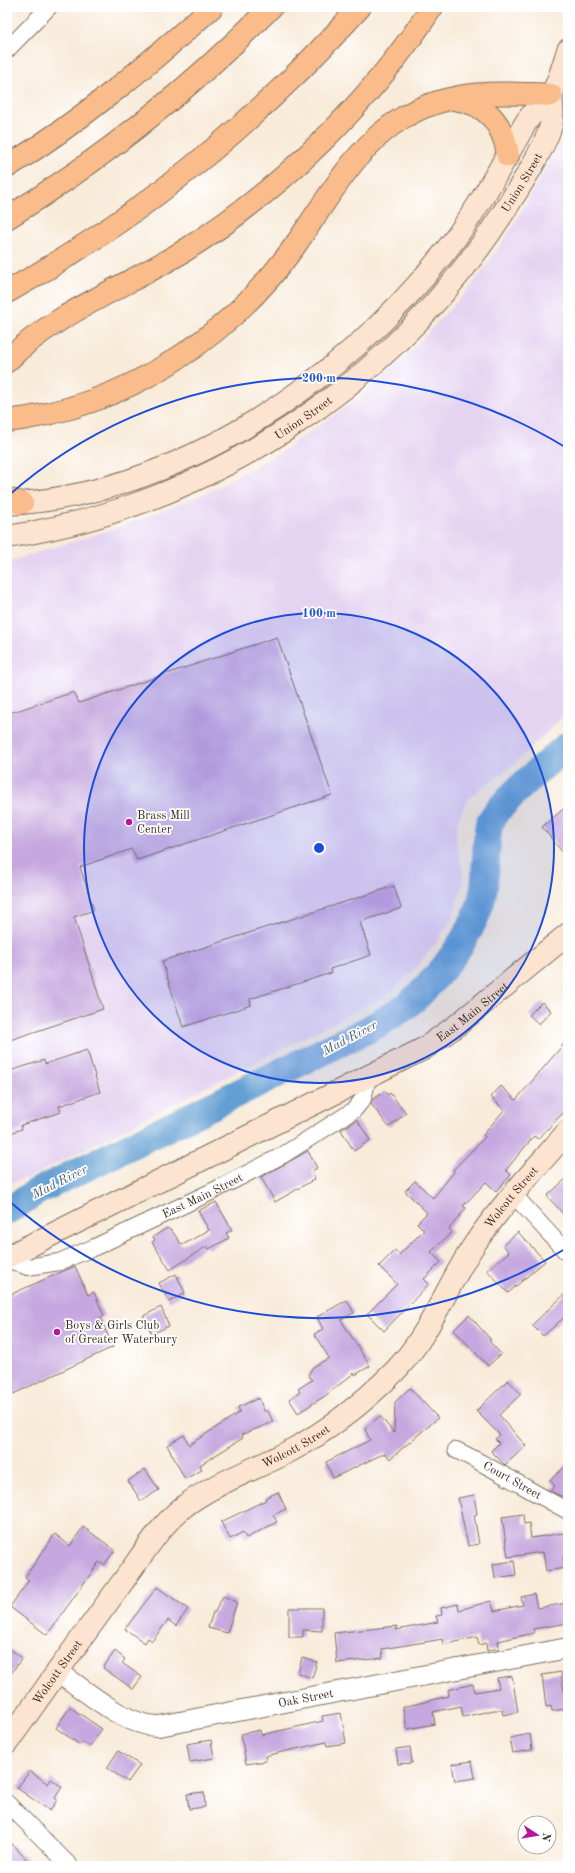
<svg xmlns="http://www.w3.org/2000/svg" width="575" height="1873" font-family="'Old Standard TT',serif">
  <style>
    .built { fill: #e4d3f1 }
    .lines { fill: none; stroke-linecap: round; stroke-linejoin: round }
    .river { stroke: #639fd3; stroke-width: 28 }
    .building { fill: #c6a7df }
    .minor-casing { stroke: #7d6e5f; stroke-width: 18 }
    .tertiary-casing { stroke: #7d6e5f; stroke-width: 22 }
    .secondary-casing { stroke: #7d6e5f; stroke-width: 24 }
    .motorway-casing { stroke: #7d6e5f; stroke-width: 24 }
    .minor { stroke: #fff; stroke-width: 16 }
    .tertiary { stroke: #fff; stroke-width: 20 }
    .secondary { stroke: #fde4d0; stroke-width: 22 }
    .motorway { stroke: #f9bc8a; stroke-width: 22 }
    .ring { fill: none; stroke: #1d4ed8; stroke-width: 2 }
    .poi-dot { fill: #b5179e; stroke: #fff; stroke-width: 1.5 }
    .labels { text-anchor: middle; stroke-width: 3.5; stroke-linejoin: round; paint-order: stroke }
    .street-label { font-size: 12px; fill: #3b2a1e; stroke: #fff }
    .poi-label { font-size: 12px; fill: #3b2a1e; stroke: #fff; text-anchor: start }
    .water-label { font-size: 13px; font-style: italic; fill: #4d5f6f; stroke: #fff }
    .centre { fill: #1d4ed8; stroke: #fff; stroke-width: 2 }
    .ring-label { font-size: 12px; text-anchor: middle; font-weight: bold; fill: #1d4ed8; stroke: #fff; stroke-width: 3.5; stroke-linejoin: round; paint-order: stroke }
  </style>
  <rect width="100%" height="100%" fill="#fff"/>
  <filter id="ink" filterUnits="userSpaceOnUse"><feTurbulence type="fractalNoise" baseFrequency=".025" numOctaves="2"/><feDisplacementMap in="SourceGraphic" scale="8" xChannelSelector="R" yChannelSelector="G"/><feConvolveMatrix kernelMatrix="1 2 1 2 8 2 1 2 1" color-interpolation-filters="sRGB"/></filter>
  <filter id="wash" filterUnits="userSpaceOnUse"><feTurbulence type="fractalNoise" baseFrequency=".012" numOctaves="4" result="noise"/><feDisplacementMap in="SourceGraphic" scale="16" xChannelSelector="R" yChannelSelector="G"/><feGaussianBlur stdDeviation="0.9" result="paint"/><feColorMatrix in="noise" values="0 0 0 0 0 0 0 0 0 0 0 0 0 0 0 0 0 1.4 0 .05"/><feComposite in="paint" operator="in"/></filter>
  <g filter="url(#wash)">
    <rect width="100%" height="100%" fill="#f8ebd9"/>
    <polygon class="built" points="568,135 568,712 515,763 469,798 460,814 457,827 456,840 463,873 463,884 451,921 435,944 410,974 387,995 32,1176 7,1185 7,562 126,525 208,492 280,453 355,400 404,358 470,288 512,228 560,143"/>
    <g class="lines">
      <path class="river" d="M 7,1211 L 38,1191 L 369,1029 C 381,1022 394,1015 405,1007 C 438,981 478,929 484,888 C 486,873 486,831 490,822 C 502,800 548,763 568,745"/>
    </g>
    <g id="blocks">
      <g class="building">
        <polygon points="277,637 332,795 137,860 132,849 80,867 94,910 74,917 103,1009 7,1041 7,714 74,692 79,703"/>
        <polygon points="568,805 568,859 542,827"/>
        <polygon points="394,886 401,908 360,922 371,955 330,969 331,973 250,999 251,1005 183,1027 162,961"/>
        <polygon points="542,1002 551,1011 539,1024 529,1015"/>
        <polygon points="568,1039 568,1108 538,1139 534,1136 506,1170 511,1175 496,1191 486,1182 463,1206 466,1208 449,1229 452,1232 431,1252 441,1262 424,1279 429,1284 384,1331 367,1314 397,1284 379,1266 395,1250 399,1255 424,1230 417,1223 427,1213 405,1191 415,1181 433,1198 454,1172 453,1170 485,1137 483,1135 504,1110 491,1097 501,1086 516,1100"/>
        <polygon points="87,1050 100,1092 59,1106 61,1112 21,1125 22,1129 7,1134 7,1072 44,1060 45,1064"/>
        <polygon points="385,1091 388,1095 390,1093 406,1113 389,1127 371,1104 372,1100"/>
        <polygon points="357,1120 370,1140 354,1151 341,1130"/>
        <polygon points="308,1151 317,1168 312,1171 315,1179 275,1202 261,1177"/>
        <polygon points="568,1177 568,1219 547,1196"/>
        <polygon points="216,1202 232,1230 226,1233 229,1238 209,1249 207,1246 170,1270 152,1242 155,1240 153,1237 167,1228 172,1231 182,1245 209,1230 198,1211"/>
        <polygon points="518,1232 545,1261 508,1293 487,1270 509,1252 503,1245"/>
        <polygon points="75,1266 88,1295 94,1292 104,1316 100,1318 113,1347 7,1397 7,1296"/>
        <polygon points="176,1274 185,1293 169,1302 159,1283"/>
        <polygon points="568,1291 568,1314 543,1336 532,1325"/>
        <polygon points="347,1300 354,1313 341,1320 370,1366 355,1375 354,1373 325,1396 298,1413 289,1399 300,1392 298,1389 312,1380 308,1375 313,1367 329,1358 314,1334 323,1329 317,1317"/>
        <polygon points="161,1307 169,1326 152,1334 143,1316"/>
        <polygon points="469,1315 491,1340 489,1341 501,1354 488,1366 454,1330"/>
        <polygon points="508,1380 521,1394 499,1415 526,1446 505,1465 491,1451 499,1443 495,1439 500,1435 476,1411"/>
        <polygon points="410,1388 438,1418 390,1459 385,1453 333,1478 326,1462 370,1440 365,1429 380,1416 394,1433 395,1402"/>
        <polygon points="259,1398 264,1411 268,1411 273,1422 241,1435 243,1438 200,1465 202,1470 185,1479 167,1445 184,1435 189,1445 240,1412 238,1407"/>
        <polygon points="568,1464 568,1500 563,1495 561,1496 550,1491 555,1486 550,1480"/>
        <polygon points="145,1469 159,1490 141,1501 128,1481"/>
        <polygon points="278,1492 286,1509 273,1515 277,1522 246,1538 243,1532 230,1539 221,1522 266,1500 265,1498"/>
        <polygon points="474,1495 477,1514 474,1515 479,1544 468,1546 458,1498"/>
        <polygon points="523,1514 524,1524 529,1523 531,1538 564,1533 567,1556 563,1557 565,1568 546,1571 543,1552 508,1557 502,1517"/>
        <polygon points="83,1527 115,1550 104,1565 99,1562 47,1635 10,1607 29,1580 25,1577 55,1534 70,1546"/>
        <polygon points="514,1561 516,1575 495,1578 493,1564"/>
        <polygon points="157,1587 188,1609 176,1626 168,1620 152,1641 148,1638 145,1643 125,1629"/>
        <polygon points="534,1594 537,1608 568,1603 568,1623 533,1629 534,1633 498,1641 499,1648 487,1651 486,1643 479,1645 477,1637 443,1645 442,1639 437,1640 382,1649 383,1658 337,1663 334,1633 397,1626 396,1630 438,1622 436,1616 442,1615 441,1608 458,1604 459,1610 491,1601 494,1611 523,1605 521,1597"/>
        <polygon points="223,1596 237,1602 227,1633 208,1628 213,1612 215,1612"/>
        <polygon points="289,1608 322,1608 322,1631 303,1630 303,1637 289,1637"/>
        <polygon points="7,1647 22,1658 7,1679"/>
        <polygon points="115,1651 125,1659 122,1663 142,1677 133,1689 103,1668"/>
        <polygon points="302,1658 317,1662 312,1678 298,1673"/>
        <polygon points="561,1672 567,1709 552,1711 551,1706 546,1707 542,1675"/>
        <polygon points="512,1676 518,1712 503,1715 502,1710 494,1710 463,1717 461,1706 433,1712 435,1724 407,1729 403,1707 449,1696 448,1690 473,1684 475,1692 499,1688 497,1678"/>
        <polygon points="70,1707 102,1729 90,1746 82,1742 80,1745 56,1728"/>
        <polygon points="341,1713 346,1743 327,1746 326,1742 265,1756 266,1761 246,1764 241,1734 260,1730 261,1735 323,1721 322,1716"/>
        <polygon points="530,1734 532,1750 513,1753 510,1738"/>
        <polygon points="211,1740 214,1758 190,1762 187,1744"/>
        <polygon points="410,1747 412,1763 398,1764 396,1749"/>
        <polygon points="118,1751 140,1765 128,1782 107,1768"/>
        <polygon points="472,1761 475,1778 455,1781 452,1764"/>
        <polygon points="30,1771 48,1784 51,1779 62,1787 55,1798 57,1800 50,1811 17,1788"/>
        <polygon points="204,1792 205,1807 189,1809 187,1794"/>
        <polygon points="7,1839 33,1866 7,1866"/>
      </g>
    </g>
  </g>
  <g filter="url(#ink)">
    <use href="#blocks" fill-opacity="0" stroke="#7d6e5f" stroke-width="1"/>
    <g class="lines">
      <defs>
        <g id="minor">
          <polyline points="7,50 49,7"/>
          <polyline points="514,1195 568,1254"/>
          <path id="s1" d="M 7,1259 L 28,1267 L 59,1262 L 95,1247 L 215,1190 L 283,1155 L 354,1110 L 363,1099 L 368,1077"/>
          <path id="s2" d="M 456,1450 C 494,1468 530,1491 568,1511"/>
          <polyline points="7,1803 70,1866"/>
        </g>
        <g id="tertiary">
          <path id="s3" d="M 57,1671 C 85,1690 126,1727 159,1726 L 568,1648"/>
        </g>
        <g id="secondary">
          <path d="M 7,504 C 176,495 342,383 444,253 C 476,213 500,168 525,124 C 533,110 542,107 550,96 C 558,86 564,62 568,50"/>
          <path id="s4" d="M 7,537 C 209,505 392,386 503,213 C 517,191 547,146 552,121 C 553,113 552,104 551,95"/>
          <path id="s5" d="M 7,1257 L 425,1048 L 456,1026 L 568,934"/>
          <path id="s6" d="M 7,1743 C 44,1690 82,1637 121,1584 C 140,1559 157,1529 182,1508 C 210,1485 258,1468 290,1451 C 330,1430 363,1403 395,1371 C 431,1334 447,1284 476,1242 C 503,1203 537,1167 568,1131"/>
        </g>
        <g id="motorway">
          <path d="M 454,99 C 487,103 504,125 508,156"/>
          <path d="M 7,167 C 81,121 148,65 212,7"/>
          <path d="M 7,218 C 103,159 192,87 271,7"/>
          <path d="M 7,292 C 139,218 259,120 360,7"/>
          <path d="M 7,361 C 53,314 127,286 184,251 C 282,189 369,104 432,7"/>
          <path d="M 7,421 C 124,407 229,339 296,244 C 328,199 356,145 404,117 C 449,90 500,92 551,95"/>
          <polyline points="7,499 22,503"/>
        </g>
      </defs>
      <use href="#minor" class="minor-casing"/>
      <use href="#tertiary" class="tertiary-casing"/>
      <use href="#secondary" class="secondary-casing"/>
      <use href="#motorway" class="motorway-casing"/>
      <use href="#minor" class="minor"/>
      <use href="#tertiary" class="tertiary"/>
      <use href="#secondary" class="secondary"/>
      <use href="#motorway" class="motorway"/>
    </g>
  </g>
  <circle cx="319" cy="848" r="235" fill="#1d4ed8" fill-opacity=".12"/>
  <g class="ring">
    <circle cx="319" cy="848" r="235"/>
    <path d="M565 1249A470 470 0 0 1 8 1200M8 496A470 470 0 0 1 565 447"/>
  </g>
  <g class="poi-dot">
    <circle cx="129" cy="822" r="4"/>
    <circle cx="57" cy="1332" r="4"/>
  </g>
  <g class="labels">
    <g class="street-label">
      <text dy="4" stroke="none"><textPath href="#s4" startOffset="646">Union Street</textPath></text>
      <text dy="4" stroke="none"><textPath href="#s4" startOffset="322">Union Street</textPath></text>
      <text dy="4" stroke="none"><textPath href="#s5" startOffset="527">East Main Street</textPath></text>
      <text dy="4" stroke="none"><textPath href="#s1" startOffset="212">East Main Street</textPath></text>
      <text dy="4" stroke="none"><textPath href="#s6" startOffset="758">Wolcott Street</textPath></text>
      <text dy="4" stroke="none"><textPath href="#s6" startOffset="423">Wolcott Street</textPath></text>
      <text dy="4" stroke="none"><textPath href="#s2" startOffset="64">Court Street</textPath></text>
      <text dy="4" stroke="none"><textPath href="#s6" startOffset="87">Wolcott Street</textPath></text>
      <text dy="4" stroke="none"><textPath href="#s3" startOffset="267">Oak Street</textPath></text>
    </g>
    <g class="poi-label">
      <text x="137" y="819">Brass Mill<tspan x="137" dy="14">Center</tspan></text>
      <text x="65" y="1329">Boys &amp; Girls Club<tspan x="65" dy="14">of Greater Waterbury</tspan></text>
    </g>
    <g class="water-label">
      <text transform="translate(349 1037) rotate(-28)" y="5">Mad River</text>
      <text transform="translate(59 1181) rotate(-27)" y="5">Mad River</text>
    </g>
  </g>
  <circle cx="319" cy="848" r="6" class="centre"/>
  <g class="ring-label">
    <text x="319" y="382">200 m</text>
    <text x="319" y="617">100 m</text>
  </g>
  <rect width="575" height="1873" fill="none" stroke="#fff" stroke-width="24"/>
  <g transform="translate(537 1835) rotate(102)"><circle r="19" fill="#ffffff" stroke="#b1aaa5"/>
  <path d="M0-3L7 15L0 10L-7 15Z" fill="#b5179e"/>
  <text y="-6" font-size="11" font-weight="bold" text-anchor="middle" fill="#3b2a1e">N</text>
  </g>
</svg>
